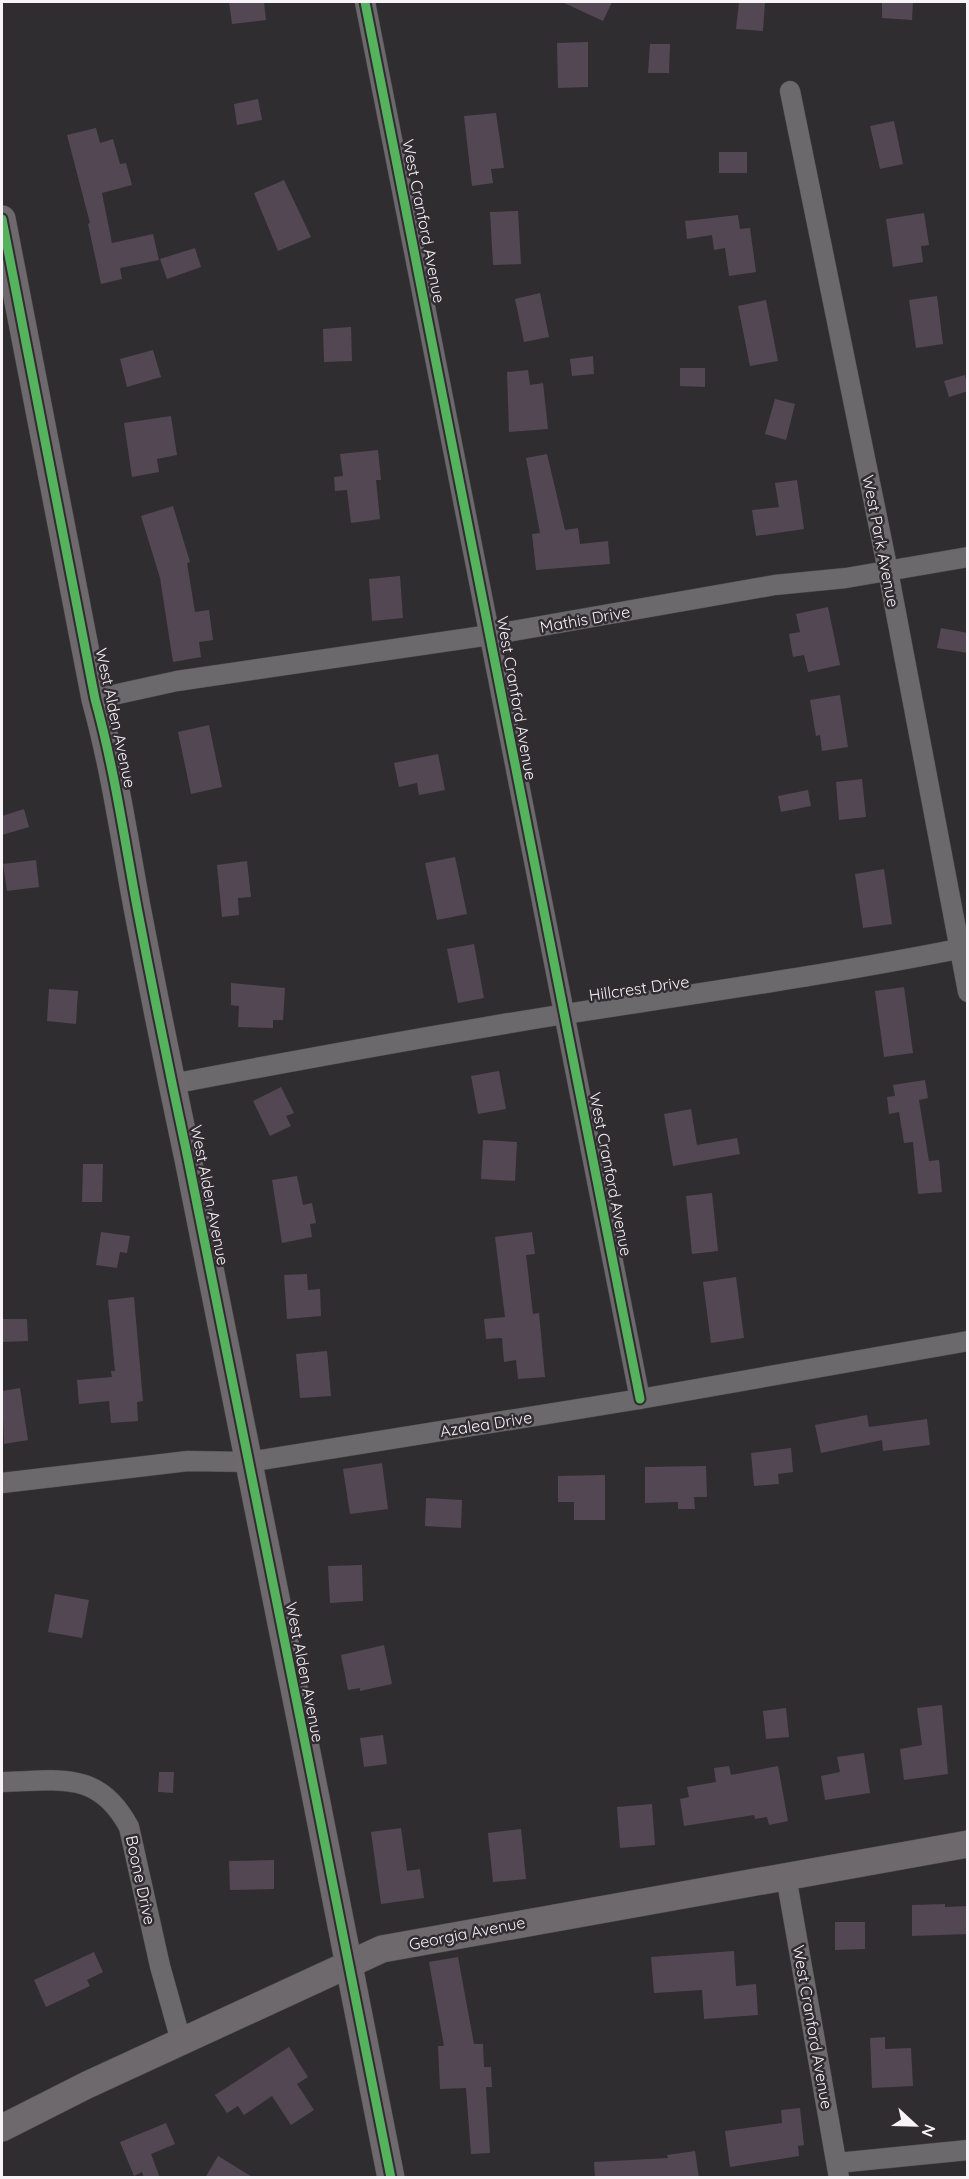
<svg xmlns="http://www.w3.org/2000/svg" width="969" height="2179" font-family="Quicksand,sans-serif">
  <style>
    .building { fill: #534753 }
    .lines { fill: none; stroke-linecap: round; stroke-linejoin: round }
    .street-casing { stroke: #4d4a4c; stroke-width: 21 }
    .secondary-casing { stroke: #4d4a4c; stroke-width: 28 }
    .street { stroke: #6c696c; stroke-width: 20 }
    .secondary { stroke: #6d696d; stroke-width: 27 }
    .cycleway-casing { stroke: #312c31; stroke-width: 13 }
    .cycleway { stroke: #56b35d; stroke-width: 9 }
    .labels { text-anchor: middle; stroke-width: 5; stroke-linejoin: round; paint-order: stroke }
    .street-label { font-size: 16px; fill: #f7f3f6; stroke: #312c31 }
  </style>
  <rect width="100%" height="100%" fill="#302d30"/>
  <g class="building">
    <polygon points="229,2 264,2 266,20 232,24"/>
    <polygon points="562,2 612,2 603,21"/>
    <polygon points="739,2 765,2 763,31 736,29"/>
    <polygon points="882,2 913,2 912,20 882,18"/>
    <polygon points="588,42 588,87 558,88 557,43"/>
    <polygon points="650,44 670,44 669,73 648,73"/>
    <polygon points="258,99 262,120 237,125 234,104"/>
    <polygon points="496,113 504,168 491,169 493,183 472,186 464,116"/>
    <polygon points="894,121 903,164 880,169 870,126"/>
    <polygon points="96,128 100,143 113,139 120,164 126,163 132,185 102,193 112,243 153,234 159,260 120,268 122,279 101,284 88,224 90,223 67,135"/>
    <rect x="719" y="152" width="28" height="21"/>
    <polygon points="284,180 311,237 278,251 254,193"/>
    <polygon points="518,211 521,264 493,265 490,212"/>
    <polygon points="924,213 929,245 921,246 923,262 893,267 886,219"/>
    <polygon points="738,215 740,229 750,228 756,272 729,276 725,248 714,250 712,235 687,239 685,221"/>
    <polygon points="195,248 201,267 167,279 160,259"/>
    <polygon points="540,293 549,337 524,342 515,299"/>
    <polygon points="937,296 943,344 916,348 909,300"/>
    <polygon points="766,300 778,361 750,366 738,306"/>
    <polygon points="351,327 352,361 324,362 323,329"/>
    <polygon points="153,350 161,377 127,387 120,359"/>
    <polygon points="593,356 594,374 572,376 570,359"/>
    <polygon points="680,368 705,368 705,387 680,386"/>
    <polygon points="528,370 530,385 543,383 548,429 509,432 507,372"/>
    <polygon points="965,375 968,391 949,397 944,381"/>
    <polygon points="775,399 795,404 786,440 765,434"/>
    <polygon points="171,416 177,455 157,459 159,472 132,477 124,423"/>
    <polygon points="378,450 381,480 376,480 380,519 351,523 347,490 335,491 334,477 343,476 340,454"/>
    <polygon points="547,454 565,530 578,528 580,544 608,541 610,564 536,570 532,534 540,533 526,458"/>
    <polygon points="797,480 804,529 756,536 752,510 779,507 775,483"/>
    <polygon points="173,506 190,562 187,563 195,612 209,610 213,640 199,642 201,657 173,662 160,578 141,516"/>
    <polygon points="400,576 403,618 372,621 369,579"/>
    <polygon points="828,607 840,665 808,672 804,655 793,657 789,634 800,632 796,614"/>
    <polygon points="941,628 968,633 968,653 937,648"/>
    <polygon points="840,695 848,747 822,751 820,735 816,736 810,700"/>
    <polygon points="209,725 222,787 191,794 178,732"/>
    <polygon points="438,754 445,790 419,795 417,783 399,787 394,763"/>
    <polygon points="862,779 866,817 839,820 836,782"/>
    <polygon points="808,790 811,806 781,812 778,796"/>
    <polygon points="24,809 29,827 2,835 2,816"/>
    <polygon points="455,857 467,914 437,920 425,863"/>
    <polygon points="36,860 39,887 7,891 3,864"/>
    <polygon points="247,861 251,897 238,898 239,915 222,917 217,865"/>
    <polygon points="884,869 892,924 863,928 855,874"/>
    <polygon points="474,944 484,998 458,1003 447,949"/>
    <polygon points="231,983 285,988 283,1020 273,1020 273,1028 238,1027 239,1006 231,1005"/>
    <polygon points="904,987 913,1053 884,1057 875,991"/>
    <polygon points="49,989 78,991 76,1024 47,1021"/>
    <polygon points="499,1071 506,1109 478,1114 471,1076"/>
    <polygon points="925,1080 928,1098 919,1100 929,1161 939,1160 942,1192 918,1194 913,1142 904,1143 899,1112 889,1114 887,1097 895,1096 893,1085"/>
    <polygon points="281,1087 294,1113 286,1116 291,1126 270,1136 253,1101"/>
    <polygon points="691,1109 697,1145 737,1138 740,1154 673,1166 664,1114"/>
    <polygon points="483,1140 517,1142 515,1181 481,1179"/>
    <polygon points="83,1164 103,1164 102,1202 82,1202"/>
    <polygon points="297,1176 303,1205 312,1203 316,1223 310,1224 312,1237 282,1243 272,1180"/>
    <polygon points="712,1193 718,1251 692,1254 686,1196"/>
    <polygon points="101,1232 130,1236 127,1253 120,1252 117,1268 96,1265"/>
    <polygon points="532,1232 535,1254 526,1255 533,1314 539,1313 545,1377 518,1379 516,1360 504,1362 502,1338 486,1339 484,1319 505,1317 495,1237"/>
    <polygon points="307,1274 308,1290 320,1289 321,1316 287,1319 284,1275"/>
    <polygon points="736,1277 744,1338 711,1343 703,1282"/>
    <polygon points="134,1297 143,1401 137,1402 138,1421 111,1423 109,1401 79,1404 77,1380 112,1377 111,1371 115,1371 108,1300"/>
    <polygon points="2,1319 27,1319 28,1341 2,1342"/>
    <polygon points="327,1351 331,1396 300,1398 296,1354"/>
    <polygon points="20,1388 28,1440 4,1444 2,1391"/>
    <polygon points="867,1415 869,1427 927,1419 930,1445 883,1451 882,1440 821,1453 815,1425"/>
    <polygon points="791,1448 793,1472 778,1474 779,1484 754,1486 751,1453"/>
    <polygon points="382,1463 388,1509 350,1514 343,1469"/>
    <polygon points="706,1466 707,1497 694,1497 695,1509 678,1509 678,1502 645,1503 645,1467"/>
    <polygon points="605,1475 605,1520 574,1520 574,1502 558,1502 558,1476"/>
    <polygon points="426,1498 462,1500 461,1528 425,1526"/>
    <polygon points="362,1565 363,1601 330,1603 328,1566"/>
    <polygon points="55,1594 89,1600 82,1638 48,1632"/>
    <polygon points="384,1645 392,1684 360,1691 360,1688 348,1690 341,1655"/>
    <polygon points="942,1705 948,1774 904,1780 900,1749 922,1745 917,1708"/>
    <polygon points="786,1708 789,1737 766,1739 763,1711"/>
    <polygon points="383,1735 387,1764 364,1767 360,1738"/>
    <polygon points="864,1753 870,1793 825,1800 821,1776 840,1772 837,1757"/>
    <polygon points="729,1766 731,1775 778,1766 788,1821 769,1825 767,1817 755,1819 754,1815 684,1826 680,1799 689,1797 687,1787 716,1782 714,1768"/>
    <polygon points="159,1772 174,1772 173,1793 158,1792"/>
    <polygon points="652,1804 655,1845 620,1848 617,1807"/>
    <polygon points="401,1828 407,1871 420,1869 424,1898 381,1904 371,1832"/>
    <polygon points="521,1829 526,1879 493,1882 488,1833"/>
    <polygon points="274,1860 274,1889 230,1890 229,1861"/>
    <polygon points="945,1904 945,1907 968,1906 968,1934 912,1936 912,1905"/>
    <polygon points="835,1922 865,1922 865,1949 835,1950"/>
    <polygon points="734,1951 736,1986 756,1984 758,2015 704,2019 702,1990 654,1993 651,1957"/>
    <polygon points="94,1952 103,1972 87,1980 90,1986 46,2007 34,1980"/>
    <polygon points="458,1957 474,2044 483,2044 484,2067 491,2067 492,2087 486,2087 490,2153 471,2154 466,2088 440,2089 438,2046 444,2046 429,1962"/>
    <polygon points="885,2037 885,2049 911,2048 913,2086 872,2088 870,2038"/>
    <polygon points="289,2047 308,2077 297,2084 314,2110 291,2125 272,2096 244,2115 238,2106 227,2113 215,2095"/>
    <polygon points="800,2108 804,2145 798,2146 799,2156 730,2167 725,2131 782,2123 781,2110"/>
    <polygon points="166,2123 175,2144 151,2154 160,2178 144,2178 142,2172 134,2176 120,2142"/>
    <polygon points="695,2151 699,2178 595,2178 594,2162 668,2158 667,2155"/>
    <polygon points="218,2156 254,2178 205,2178"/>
  </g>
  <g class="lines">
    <defs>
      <g id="street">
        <polyline points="365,2 640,1399"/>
        <polyline points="790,91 888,571 968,992"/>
        <polyline points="95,699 177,681 490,635 775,585 846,578 968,557"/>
        <path d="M 172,1084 C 303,1059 434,1035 565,1014 C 700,993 834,974 968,947"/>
        <polyline points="2,1483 188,1461 249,1462 640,1399 968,1341"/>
        <path d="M 2,1782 C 59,1781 98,1769 129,1827 L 160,1966 L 181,2041"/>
        <polyline points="786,1876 839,2178"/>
        <polyline points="837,2163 968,2150"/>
      </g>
      <g id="secondary">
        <path d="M 2,219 L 95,699 C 114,767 124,837 137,907 C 153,991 170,1075 188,1159 C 257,1499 324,1838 391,2178"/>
        <polyline points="2,2128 87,2085 382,1949 968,1844"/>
      </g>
    </defs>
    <use href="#street" class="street-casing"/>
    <use href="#secondary" class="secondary-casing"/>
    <use href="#street" class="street"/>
    <use href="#secondary" class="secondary"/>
    <defs>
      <g id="cycleway">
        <polyline points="365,2 640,1399"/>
        <path d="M 2,219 L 95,699 C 114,767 124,837 137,907 C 153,991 170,1075 188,1159 C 257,1499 324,1838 391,2178"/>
      </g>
    </defs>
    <use href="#cycleway" class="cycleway-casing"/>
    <use href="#cycleway" class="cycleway"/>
  </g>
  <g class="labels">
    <g class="street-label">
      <text transform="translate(424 221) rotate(79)" y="6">West Cranford Avenue</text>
      <text transform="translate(881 541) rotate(79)" y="6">West Park Avenue</text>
      <text transform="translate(585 619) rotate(-10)" y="6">Mathis Drive</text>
      <text transform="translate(517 698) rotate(80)" y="6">West Cranford Avenue</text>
      <text transform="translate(116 718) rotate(78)" y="6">West Alden Avenue</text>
      <text transform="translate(639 988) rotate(-8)" y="6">Hillcrest Drive</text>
      <text transform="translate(611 1174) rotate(79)" y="6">West Cranford Avenue</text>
      <text transform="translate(210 1195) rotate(79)" y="6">West Alden Avenue</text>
      <text transform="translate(486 1424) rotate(-9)" y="6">Azalea Drive</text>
      <text transform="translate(305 1672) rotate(79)" y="6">West Alden Avenue</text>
      <text transform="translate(141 1880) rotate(78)" y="6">Boone Drive</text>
      <text transform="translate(467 1933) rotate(-11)" y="6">Georgia Avenue</text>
      <text transform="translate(813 2027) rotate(80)" y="6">West Cranford Avenue</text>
    </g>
  </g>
  <rect width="969" height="2179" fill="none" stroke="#f7f3f6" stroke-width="6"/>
  <g transform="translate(915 2125) rotate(112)" stroke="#312c31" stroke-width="4.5" paint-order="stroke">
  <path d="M0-4.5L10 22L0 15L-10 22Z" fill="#f7f3f6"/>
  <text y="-9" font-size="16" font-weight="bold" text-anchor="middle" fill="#f7f3f6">N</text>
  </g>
</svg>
